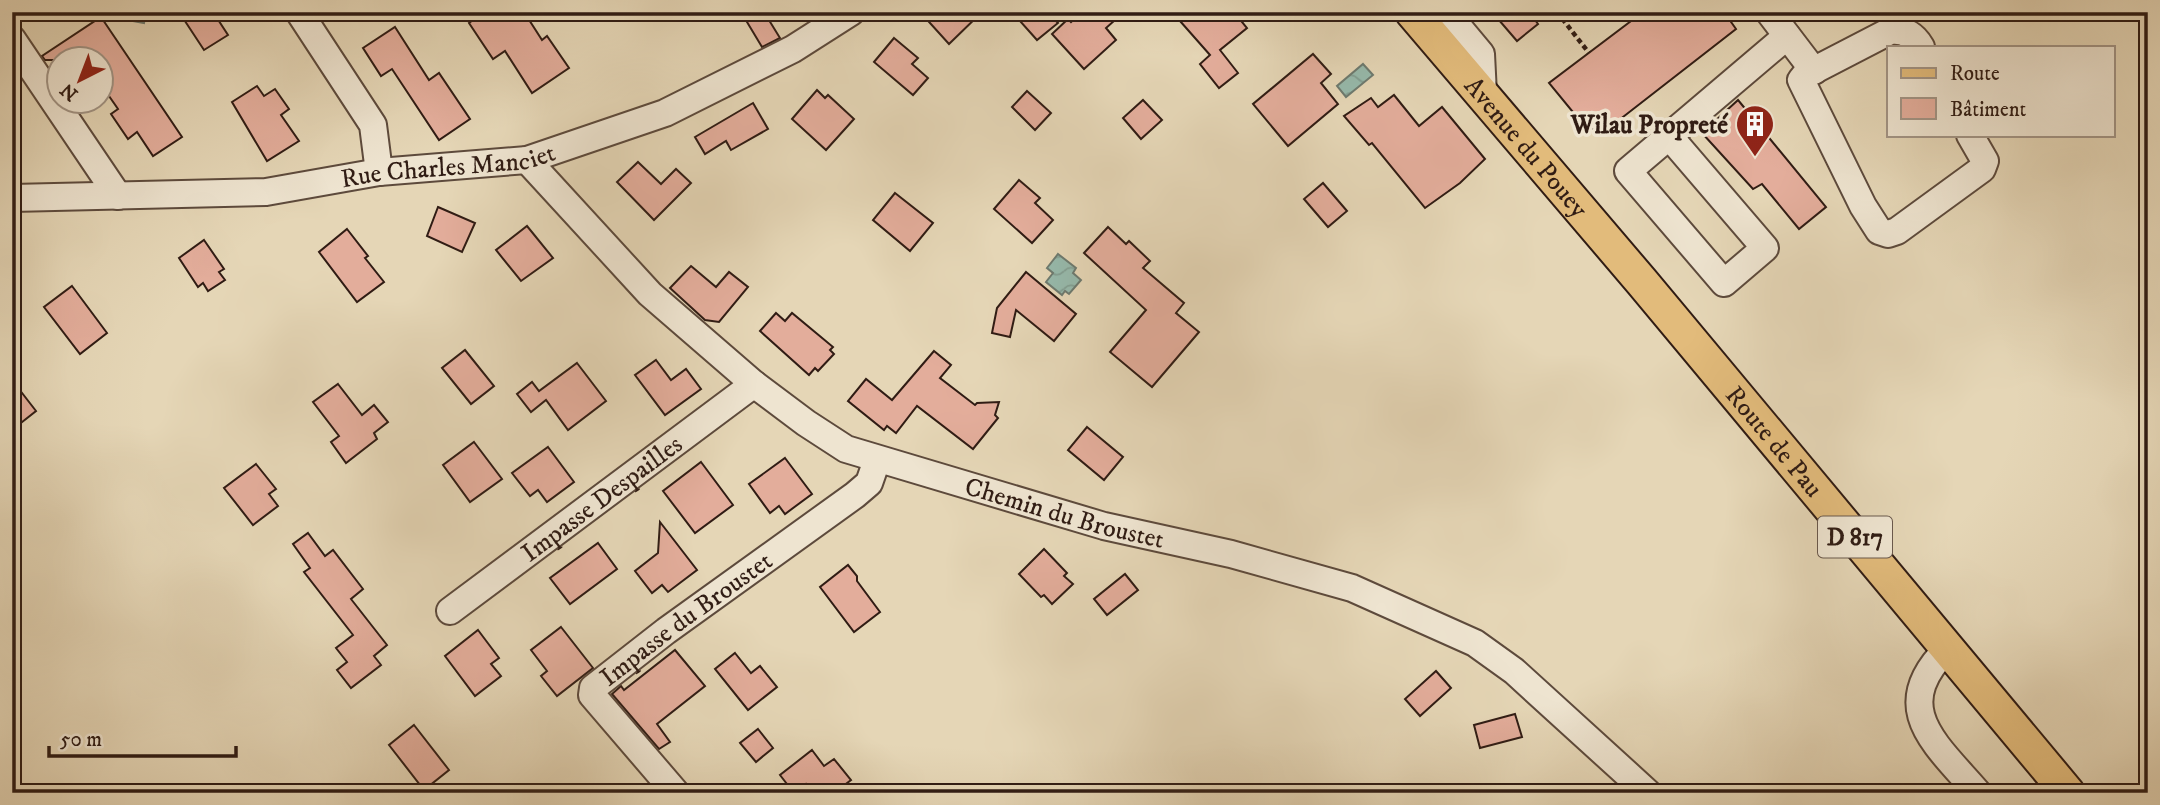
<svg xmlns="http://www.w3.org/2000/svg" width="2160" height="805" font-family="'IM FELL DW Pica',serif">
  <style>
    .water { fill: url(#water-waves); stroke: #6d7a6f; stroke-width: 2 }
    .building { fill: #e3ad9b; stroke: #301c14; stroke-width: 2 }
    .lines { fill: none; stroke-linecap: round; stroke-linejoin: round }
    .minor-casing { stroke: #5d4a3c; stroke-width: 30 }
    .major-casing { stroke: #301c14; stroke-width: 37 }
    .path { stroke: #301c14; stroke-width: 4.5; stroke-dasharray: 5 3.5; stroke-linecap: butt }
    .minor { stroke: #eee4d0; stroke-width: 26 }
    .major { stroke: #e2bb7b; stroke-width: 33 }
    .labels { text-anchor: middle; stroke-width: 7; stroke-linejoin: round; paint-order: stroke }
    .shield { fill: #eee4d0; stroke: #69584c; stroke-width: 2 }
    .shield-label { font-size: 24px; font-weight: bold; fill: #301c14 }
    .poi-label { font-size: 26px; font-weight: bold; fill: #301c14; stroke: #eee4d0; text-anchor: end }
    .street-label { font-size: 26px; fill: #301c14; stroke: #eee4d0 }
  </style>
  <defs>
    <pattern id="water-waves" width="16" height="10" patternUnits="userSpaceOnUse" patternTransform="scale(1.75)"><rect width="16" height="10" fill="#96b9ab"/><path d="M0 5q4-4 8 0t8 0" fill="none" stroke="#829e92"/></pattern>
  </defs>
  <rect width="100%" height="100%" fill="#e5d6b6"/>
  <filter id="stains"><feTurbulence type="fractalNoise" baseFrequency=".00286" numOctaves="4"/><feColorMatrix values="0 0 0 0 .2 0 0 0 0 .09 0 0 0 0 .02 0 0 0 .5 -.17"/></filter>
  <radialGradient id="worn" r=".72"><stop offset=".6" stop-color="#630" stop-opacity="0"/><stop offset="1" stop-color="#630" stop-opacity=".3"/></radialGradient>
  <g class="water">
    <polygon points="110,12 146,12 144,23 112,17"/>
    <polygon points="1363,64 1373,75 1346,97 1337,86"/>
    <polygon points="1058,254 1076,268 1073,273 1081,280 1069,294 1065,291 1062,295 1046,282 1053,273 1047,268"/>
  </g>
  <g class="building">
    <polygon points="179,12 213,12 228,35 204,50"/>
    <polygon points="484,12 524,12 542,40 547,36 569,68 532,93 505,51 493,59 469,23"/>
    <polygon points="741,12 764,12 780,38 762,47"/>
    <polygon points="920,12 982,12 949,44"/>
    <polygon points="1012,12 1048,12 1058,23 1037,40"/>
    <polygon points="1082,12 1124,12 1106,28 1116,40 1084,69 1052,34 1068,19 1071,22"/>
    <polygon points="1190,12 1234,12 1247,28 1220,50 1238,73 1219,88 1200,64 1210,55 1180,21"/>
    <polygon points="1492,12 1529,12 1538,24 1517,41"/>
    <polygon points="1643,12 1724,12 1736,29 1605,131 1586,128 1549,83"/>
    <polygon points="101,17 182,137 153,156 137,132 128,139 111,114 118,109 102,86 102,60 45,60 42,56"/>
    <polygon points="395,27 429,80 439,73 470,119 439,140 392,69 381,76 363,48"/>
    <polygon points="894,38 918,58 912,64 928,78 913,95 874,62"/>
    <polygon points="1313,54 1331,74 1321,83 1338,104 1288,146 1253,104"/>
    <polygon points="257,86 264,96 275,89 289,109 281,115 299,141 267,161 232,102"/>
    <polygon points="817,90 825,98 828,95 854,119 826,150 792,119"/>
    <polygon points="1027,91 1051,113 1035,130 1012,107"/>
    <polygon points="1394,95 1419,126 1442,107 1485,159 1460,183 1425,208 1372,143 1369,145 1344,116 1371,98 1378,107"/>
    <polygon points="1143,100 1162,120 1141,139 1123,118"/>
    <polygon points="1738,100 1826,207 1799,229 1762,184 1753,189 1702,133"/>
    <polygon points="753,103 768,129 731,150 726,141 705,154 695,137"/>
    <polygon points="638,162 661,184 676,169 691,183 654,220 617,182"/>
    <polygon points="1019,180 1040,198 1035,203 1053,220 1032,243 994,209"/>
    <polygon points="1323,183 1347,211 1328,227 1304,199"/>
    <polygon points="895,193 933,223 910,251 873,220"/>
    <polygon points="438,207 475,223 462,252 427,236"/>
    <polygon points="527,226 553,258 521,281 496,250"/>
    <polygon points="1108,227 1126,244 1129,241 1150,261 1143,268 1184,303 1176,313 1199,332 1152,387 1110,352 1146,310 1084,253"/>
    <polygon points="347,229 368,256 365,258 384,282 357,302 319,252"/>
    <polygon points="204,240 224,269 219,272 225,280 208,291 203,283 198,287 179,258"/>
    <polygon points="691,266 716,287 729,272 748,287 719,322 705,320 670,288"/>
    <polygon points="1026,272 1076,314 1054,341 1016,310 1010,337 992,333 997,308"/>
    <polygon points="72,286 107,333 80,354 44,307"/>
    <polygon points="776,313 785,321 792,313 833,347 830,350 834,354 818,371 815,368 809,375 760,331"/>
    <polygon points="465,350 494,386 471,404 442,368"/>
    <polygon points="934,351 951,365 940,378 975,405 977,403 999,402 995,415 998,418 973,449 917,406 896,433 887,426 884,430 848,401 866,379 892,400"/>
    <polygon points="656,360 671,380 686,369 701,389 665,415 635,375"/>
    <polygon points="577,363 606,401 568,430 546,400 531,412 517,394 532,382 539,391"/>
    <polygon points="12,380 36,411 12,430"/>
    <polygon points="338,384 362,415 374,405 388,422 374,433 377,439 346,463 331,442 339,436 313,402"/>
    <polygon points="1087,427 1123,457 1104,480 1068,450"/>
    <polygon points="474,442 502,479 470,502 443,465"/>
    <polygon points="548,447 574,482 547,502 538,490 530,496 512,473"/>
    <polygon points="785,458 812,494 785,514 779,506 770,513 749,484"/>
    <polygon points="701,462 733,505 695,533 663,491"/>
    <polygon points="256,464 276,489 269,494 278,506 253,525 224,488"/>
    <polygon points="660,522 697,570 668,592 662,585 652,593 635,571 658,553"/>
    <polygon points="308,533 325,556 333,550 363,589 351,599 387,645 374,656 381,665 351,688 337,670 347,662 336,648 353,635 304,572 310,568 293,544"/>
    <polygon points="598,543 617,569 570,604 550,578"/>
    <polygon points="1044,549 1067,573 1064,576 1073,584 1052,604 1044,595 1041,597 1019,574"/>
    <polygon points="848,565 857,576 857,581 880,612 854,632 820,587"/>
    <polygon points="1125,574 1138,590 1107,615 1094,599"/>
    <polygon points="561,627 593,668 557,696 541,676 547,671 531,650"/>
    <polygon points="478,630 499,658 491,664 501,676 475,696 445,656"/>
    <polygon points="675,650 705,686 657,724 670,742 659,749 612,694 621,686 624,690"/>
    <polygon points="735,653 751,673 760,666 777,687 748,710 715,669"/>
    <polygon points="1436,671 1451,688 1420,716 1405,699"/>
    <polygon points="1515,714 1522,737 1480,748 1474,725"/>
    <polygon points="414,725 449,770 424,790 389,745"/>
    <polygon points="758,729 773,748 756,762 740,743"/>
    <polygon points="812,750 824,766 834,759 851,780 834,793 813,793 806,784 794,793 780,775"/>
  </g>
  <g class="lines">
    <defs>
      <g id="minor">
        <polyline points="299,12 373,125 379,172"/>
        <polyline points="1446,12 1481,54 1483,94"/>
        <polyline points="1769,12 1814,71"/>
        <polyline points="12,39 118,196"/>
        <path d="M 1921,47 C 1914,35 1904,29 1890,31 L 1805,75 L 1801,80 L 1863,206 L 1879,231 L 1888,234 L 1897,231 L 1982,169 L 1985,161 L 1970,135"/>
        <polyline points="1669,136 1765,248 1724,283 1628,171 1787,36"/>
        <path id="s1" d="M 527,160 L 650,294 L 754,384 L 806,423 L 846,449 L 1104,526 L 1231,554 L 1352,588 L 1475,643 L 1514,671 L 1648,793"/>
        <path id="s2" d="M 12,198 L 266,192 L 379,172 L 527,160 L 665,113 L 793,49 L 851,12"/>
        <path id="s3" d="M 450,611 L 754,384"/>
        <path d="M 1948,648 C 1887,708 1936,744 1978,793"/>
        <path id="s4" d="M 676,793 L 592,695 L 593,688 L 666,631 L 855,495 L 869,483 L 877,460"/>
      </g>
      <g id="major">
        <path id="s5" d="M 1412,12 L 1642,282 L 2068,793"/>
      </g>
    </defs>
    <use href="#minor" class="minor-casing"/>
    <use href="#major" class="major-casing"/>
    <polyline class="path" points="1557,12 1589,53"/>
    <use href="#minor" class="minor"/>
    <use href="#major" class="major"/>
  </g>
  <defs>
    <symbol id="building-pin" viewBox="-11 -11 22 30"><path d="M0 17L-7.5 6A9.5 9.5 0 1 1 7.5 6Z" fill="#8f2418" stroke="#eee4d0"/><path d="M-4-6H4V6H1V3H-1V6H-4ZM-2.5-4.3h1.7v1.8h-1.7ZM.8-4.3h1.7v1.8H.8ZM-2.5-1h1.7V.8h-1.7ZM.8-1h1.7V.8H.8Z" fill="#fff"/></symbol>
  </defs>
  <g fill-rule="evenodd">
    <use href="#building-pin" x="1733" y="102" width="44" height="60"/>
  </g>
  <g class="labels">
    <rect class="shield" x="1818" y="516.5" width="74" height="41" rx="5"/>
    <g class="shield-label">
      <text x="1855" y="545">D 817</text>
    </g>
    <g class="poi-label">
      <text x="1728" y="133">Wilau Propreté</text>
    </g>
    <g class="street-label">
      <text dy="9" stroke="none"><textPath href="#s5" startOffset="177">Avenue du Pouey</textPath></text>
      <text dy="9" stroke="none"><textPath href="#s2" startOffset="438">Rue Charles Manciet</textPath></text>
      <text dy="9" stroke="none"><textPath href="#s5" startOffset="562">Route de Pau</textPath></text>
      <text dy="9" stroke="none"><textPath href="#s3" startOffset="189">Impasse Despailles</textPath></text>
      <text dy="9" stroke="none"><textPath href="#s1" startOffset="660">Chemin du Broustet</textPath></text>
      <text dy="9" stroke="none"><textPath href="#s4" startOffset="252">Impasse du Broustet</textPath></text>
    </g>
  </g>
  <rect width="2160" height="805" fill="none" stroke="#e5d6b6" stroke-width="42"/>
  <rect x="14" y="14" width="2132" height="777" fill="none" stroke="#301c14" stroke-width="3.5"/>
  <rect x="21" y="21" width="2118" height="763" fill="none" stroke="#301c14" stroke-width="2"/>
  <rect x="1887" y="46" width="228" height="91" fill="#eee4d0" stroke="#a29485" stroke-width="2"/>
  <rect x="1901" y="68" width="35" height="10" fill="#e2bb7b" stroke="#a29485" stroke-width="2"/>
  <text x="1950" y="80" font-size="21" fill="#301c14">Route</text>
  <rect x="1901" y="98" width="35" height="21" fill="#e3ad9b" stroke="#a29485" stroke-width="2"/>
  <text x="1950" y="116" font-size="21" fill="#301c14">Bâtiment</text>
  <g transform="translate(80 80) rotate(222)"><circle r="33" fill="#eee4d0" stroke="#a29485" stroke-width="2"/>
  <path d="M0-5L12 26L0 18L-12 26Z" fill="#8f2418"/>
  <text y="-10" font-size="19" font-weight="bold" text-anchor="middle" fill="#301c14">N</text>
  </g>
  <path d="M49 746v10h187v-10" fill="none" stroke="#301c14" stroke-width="3.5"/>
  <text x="60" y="746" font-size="21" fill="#301c14" stroke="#eee4d0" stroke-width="5" paint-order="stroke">50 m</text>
  <rect width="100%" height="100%" filter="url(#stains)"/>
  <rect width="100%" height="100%" fill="url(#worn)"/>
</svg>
